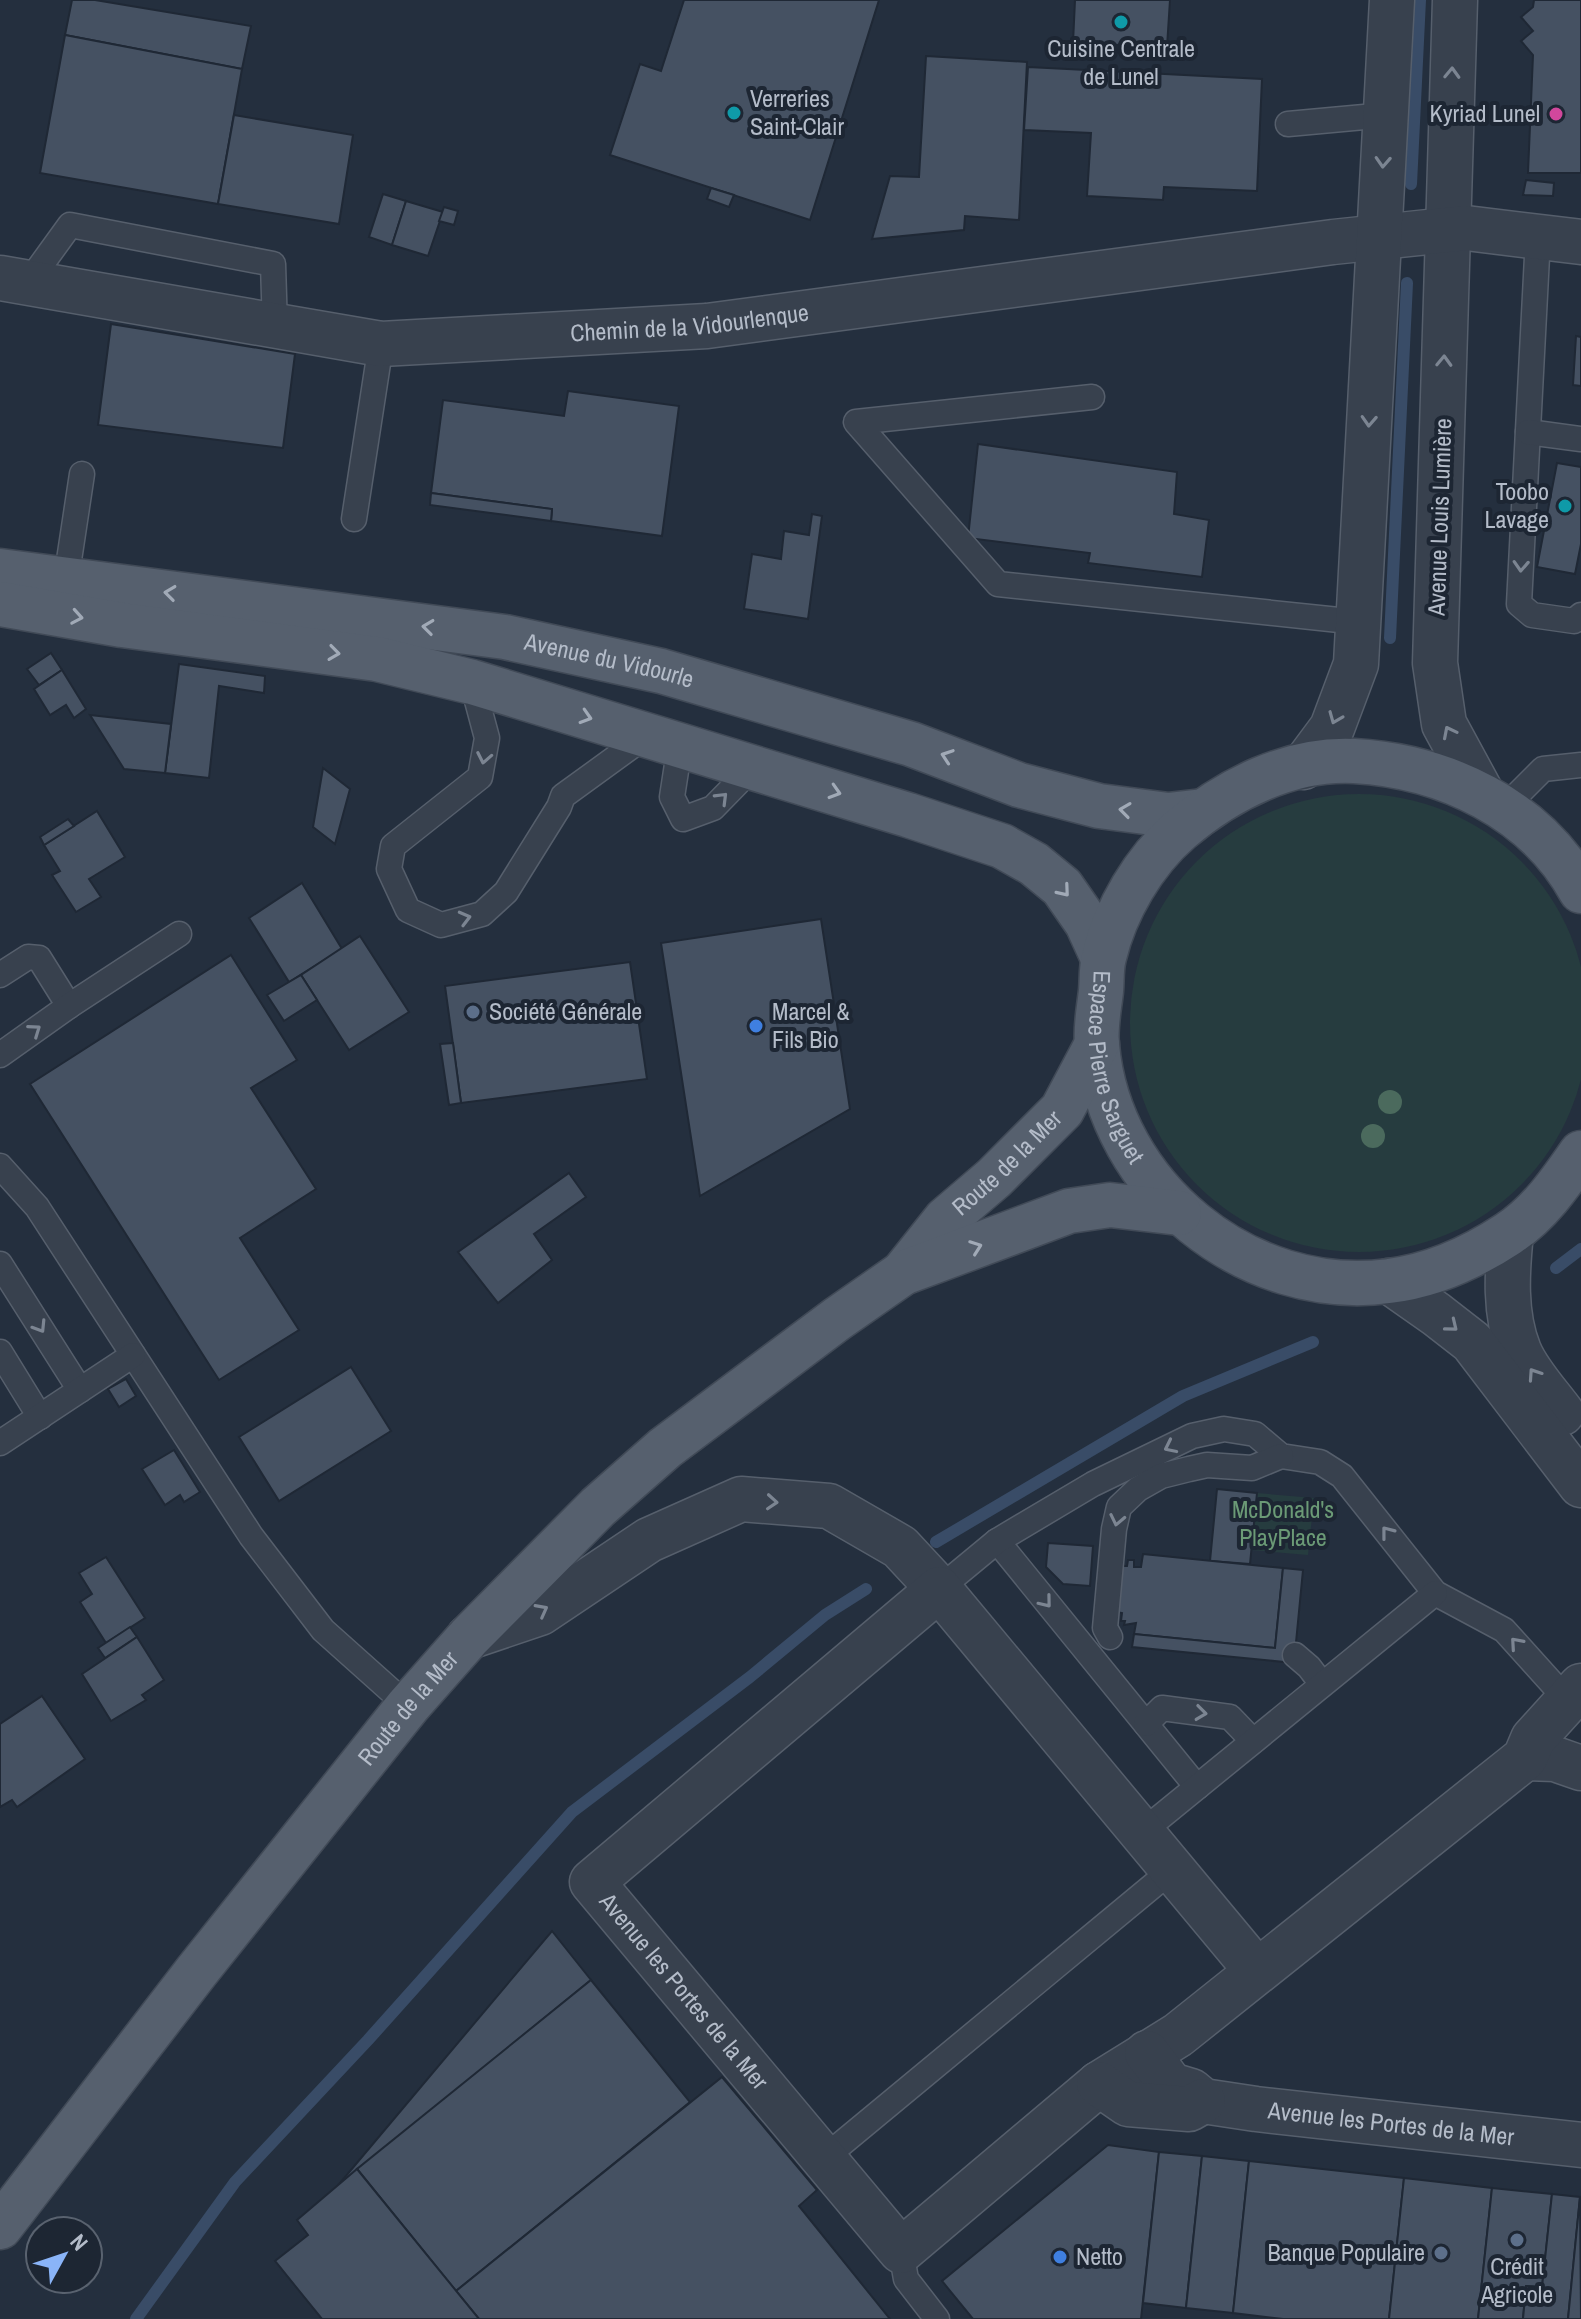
<svg xmlns="http://www.w3.org/2000/svg" width="1581" height="2319" font-family="'Archivo Narrow',sans-serif">
  <style>
    .green { fill: #263c3f }
    .lines { fill: none; stroke-linecap: round; stroke-linejoin: round }
    .stream { stroke: #394c67; stroke-width: 12 }
    .building { fill: #455162; stroke: #1f2835; stroke-width: 2 }
    .lane-casing { stroke: #565f6c; stroke-width: 27 }
    .street-casing { stroke: #565f6c; stroke-width: 47 }
    .primary-casing { stroke: #414a57; stroke-width: 47 }
    .lane { stroke: #38414e; stroke-width: 24 }
    .street { stroke: #38414e; stroke-width: 44 }
    .primary { stroke: #56606e; stroke-width: 44 }
    .tree { fill: #4b6a5d }
    .oneway { stroke: #7c8592 }
    .oneway2 { stroke: #a1aab7 }
    .culture-dot { fill: #0f9aa8; stroke: #1d2633; stroke-width: 3 }
    .hotel-dot { fill: #d1479c; stroke: #1d2633; stroke-width: 3 }
    .service-dot { fill: #5c6f8a; stroke: #1d2633; stroke-width: 3 }
    .shop-dot { fill: #3f7fe0; stroke: #1d2633; stroke-width: 3 }
    .labels { text-anchor: middle; stroke-width: 8; stroke-linejoin: round; paint-order: stroke }
    .poi-label { font-size: 24px; fill: #b4bcc9; stroke: #1d2633; text-anchor: start }
    .street-label { font-size: 24px; fill: #b4bcc9; stroke: #1d2633 }
    .park-label { font-size: 24px; fill: #6b9a76; stroke: #1d2633 }
  </style>
  <rect width="100%" height="100%" fill="#242f3e"/>
  <g class="green">
    <circle cx="1359" cy="1023" r="229"/>
    <polygon points="1257,1493 1314,1498 1308,1555 1251,1550"/>
  </g>
  <g class="lines">
    <g class="stream">
      <polyline points="1411,184 1420,0"/>
      <polyline points="1390,638 1407,283"/>
      <polyline points="1556,1268 1581,1249"/>
      <polyline points="936,1542 1183,1396 1313,1342"/>
      <polyline points="136,2319 235,2182 368,2040 572,1812 750,1677 825,1615 866,1589"/>
    </g>
  </g>
  <g class="building">
    <polygon points="72,0 95,0 251,26 242,69 65,35"/>
    <polygon points="684,0 879,0 810,220 610,155 640,64 661,71"/>
    <polygon points="1075,0 1170,0 1167,47 1073,43"/>
    <polygon points="1534,0 1581,0 1581,173 1528,173 1533,55 1521,41 1533,31 1521,17 1533,7"/>
    <polygon points="65,35 242,69 218,204 40,173"/>
    <polygon points="926,56 1027,62 1019,220 965,216 964,230 872,239 890,176 919,177"/>
    <polygon points="1028,67 1262,79 1257,191 1164,187 1163,200 1087,196 1091,133 1024,130"/>
    <polygon points="234,115 353,135 339,224 218,204"/>
    <polygon points="1526,180 1554,183 1553,196 1523,195"/>
    <polygon points="711,188 734,195 729,207 707,199"/>
    <polygon points="383,194 406,201 392,245 369,237"/>
    <polygon points="406,201 443,212 428,256 392,245"/>
    <polygon points="444,207 458,211 454,225 439,221"/>
    <polygon points="111,324 295,354 283,448 98,425"/>
    <polygon points="1576,336 1581,337 1581,386 1573,385"/>
    <polygon points="568,391 679,406 662,536 551,521 552,509 431,493 443,400 564,416"/>
    <polygon points="978,444 1177,472 1174,514 1209,520 1202,577 1088,563 1090,553 968,538"/>
    <polygon points="1557,463 1581,467 1581,544 1575,574 1537,567"/>
    <polygon points="431,493 552,509 551,521 430,505"/>
    <polygon points="812,514 822,516 808,619 744,609 752,554 781,559 784,531 809,535"/>
    <polygon points="51,653 62,670 39,685 27,669"/>
    <polygon points="179,664 265,676 264,693 219,686 209,778 165,773"/>
    <polygon points="62,670 86,709 74,718 66,705 50,715 34,689"/>
    <polygon points="90,715 171,724 165,773 124,769"/>
    <polygon points="323,768 350,789 335,844 313,827"/>
    <polygon points="97,811 125,857 89,879 101,897 76,912 52,875 60,871 44,845"/>
    <polygon points="68,819 74,826 44,845 40,837"/>
    <polygon points="302,883 342,949 289,982 249,918"/>
    <polygon points="821,919 850,1109 700,1196 661,943"/>
    <polygon points="360,936 409,1012 349,1050 301,975"/>
    <polygon points="231,955 297,1060 251,1088 316,1189 240,1238 299,1330 219,1380 30,1084"/>
    <polygon points="630,962 647,1079 461,1103 445,986"/>
    <polygon points="301,975 317,1000 284,1021 267,995"/>
    <polygon points="453,1043 461,1103 449,1105 440,1044"/>
    <polygon points="569,1173 586,1197 534,1234 552,1260 498,1303 458,1252"/>
    <polygon points="351,1367 391,1431 279,1501 239,1437"/>
    <polygon points="126,1379 136,1396 119,1407 108,1389"/>
    <polygon points="174,1450 200,1492 184,1502 180,1495 165,1505 142,1469"/>
    <polygon points="1217,1489 1257,1493 1250,1564 1210,1561"/>
    <polygon points="1048,1543 1093,1546 1090,1586 1063,1584 1046,1567"/>
    <polygon points="1143,1554 1283,1568 1275,1648 1134,1634 1136,1623 1124,1625 1125,1621 1121,1621 1122,1613 1111,1611 1119,1566 1127,1566 1128,1560 1134,1560 1134,1567 1141,1567"/>
    <polygon points="106,1557 145,1618 106,1643 80,1602 92,1594 79,1573"/>
    <polygon points="1283,1568 1303,1570 1294,1663 1132,1647 1134,1634 1275,1648"/>
    <polygon points="130,1627 137,1637 105,1658 98,1648"/>
    <polygon points="137,1637 164,1680 142,1695 146,1700 111,1721 82,1674"/>
    <polygon points="42,1696 85,1759 17,1807 12,1800 0,1807 0,1724"/>
    <polygon points="552,1931 591,1980 335,2189"/>
    <polygon points="591,1980 690,2102 456,2291 357,2169"/>
    <polygon points="722,2077 817,2190 799,2206 890,2319 479,2319 456,2291"/>
    <polygon points="1108,2145 1159,2152 1141,2319 973,2319 942,2281"/>
    <polygon points="1159,2152 1202,2156 1186,2308 1143,2303"/>
    <polygon points="1202,2156 1249,2161 1233,2313 1186,2308"/>
    <polygon points="1249,2161 1404,2178 1389,2319 1283,2319 1233,2313"/>
    <polygon points="357,2169 479,2319 322,2319 275,2261 308,2235 297,2220"/>
    <polygon points="1404,2178 1492,2188 1478,2319 1389,2319"/>
    <polygon points="1492,2188 1552,2194 1542,2287 1526,2286 1523,2319 1478,2319"/>
    <polygon points="1552,2194 1580,2197 1568,2319 1523,2319 1526,2286 1542,2287"/>
    <polygon points="1580,2197 1581,2319 1568,2319"/>
  </g>
  <g class="lines">
    <defs>
      <g id="lane">
        <polyline points="1288,124 1386,115"/>
        <polyline points="1538,237 1519,604 1532,615 1574,621 1581,615"/>
        <polyline points="28,283 70,225 273,264 275,328"/>
        <polyline points="1092,397 856,422 998,584 1358,622"/>
        <polyline points="1528,432 1581,439"/>
        <polyline points="354,519 381,344"/>
        <polyline points="66,580 82,474"/>
        <polyline points="472,682 487,738 480,777 393,846 389,869 408,910 441,925 482,914 506,892 559,807 563,796 647,735"/>
        <polyline points="680,745 672,797 683,819 713,808 754,766"/>
        <polyline points="1504,808 1543,769 1581,765"/>
        <polyline points="0,975 28,957 39,958 69,1006"/>
        <polyline points="0,1055 69,1006 179,934"/>
        <polyline points="0,1166 37,1207 251,1536 323,1630 408,1706"/>
        <polyline points="0,1264 80,1390"/>
        <polyline points="0,1352 40,1417"/>
        <polyline points="0,1443 133,1355"/>
        <polyline points="997,1541 1197,1787"/>
        <polyline points="939,1589 997,1541 1093,1484 1192,1436 1224,1429 1255,1434 1281,1456 1320,1462 1342,1476 1435,1593 1504,1630 1568,1701"/>
        <polyline points="1110,1637 1105,1628 1114,1529 1119,1507 1138,1489 1161,1476 1189,1469 1207,1465 1252,1468 1281,1456"/>
        <polyline points="1295,1655 1309,1667 1322,1684"/>
        <polyline points="1146,1724 1162,1708 1230,1717 1253,1741"/>
        <polyline points="1142,1832 1435,1593"/>
        <polyline points="823,2159 1173,1869"/>
        <polyline points="901,2251 906,2279 937,2319"/>
      </g>
      <g id="street">
        <polyline points="1455,0 1435,663 1444,724 1482,794"/>
        <path id="s1" d="M 0,278 L 381,344 L 707,326 L 1333,242 L 1466,228 L 1581,242"/>
        <polyline points="1303,767 1332,728 1356,664 1392,0"/>
        <path d="M 1511,1233 C 1507,1271 1504,1314 1519,1351 C 1528,1373 1548,1394 1562,1413"/>
        <polyline points="1389,1281 1436,1314 1472,1342 1581,1485"/>
        <polyline points="469,1637 540,1613 649,1540 741,1499 829,1506 900,1547 939,1589"/>
        <polyline points="1525,1758 1555,1759 1581,1768"/>
        <path id="s2" d="M 1257,1971 L 939,1589 L 592,1882 L 901,2251 L 1099,2084 L 1178,2035 L 1525,1758 L 1533,1739 L 1581,1686"/>
        <path id="s3" d="M 1147,2053 L 1171,2085 L 1191,2091 L 1203,2101 L 1256,2109 L 1581,2145"/>
        <polyline points="1099,2084 1128,2104 1189,2109 1203,2101"/>
      </g>
      <g id="primary">
        <path id="s4" d="M 0,571 L 505,637 L 661,671 L 911,744 L 1019,785 L 1099,806 L 1168,815 L 1203,811"/>
        <polyline points="0,604 122,625 377,659 472,682 908,815 1002,846 1034,864 1062,887 1087,923 1103,958"/>
        <path id="s5" d="M 1581,891 C 1536,809 1445,766 1354,761 C 1290,758 1228,789 1180,830 C 1144,861 1115,910 1104,957 C 1101,968 1102,980 1101,991 C 1099,1009 1095,1028 1097,1045 C 1109,1187 1247,1300 1389,1281 C 1431,1276 1473,1257 1508,1234 C 1539,1214 1561,1182 1581,1153"/>
        <path id="s6" d="M 903,1273 L 946,1219 L 994,1178 L 1062,1110 L 1097,1044"/>
        <path id="s7" d="M 0,2227 L 196,1972 L 408,1706 L 469,1637 L 598,1507 L 665,1448 L 837,1319 L 903,1273 L 1069,1211 L 1110,1205 L 1179,1213"/>
      </g>
    </defs>
    <use href="#lane" class="lane-casing"/>
    <use href="#street" class="street-casing"/>
    <use href="#primary" class="primary-casing"/>
    <use href="#lane" class="lane"/>
    <use href="#street" class="street"/>
    <use href="#primary" class="primary"/>
  </g>
  <g class="tree">
    <circle cx="1390" cy="1102" r="12"/>
    <circle cx="1373" cy="1136" r="12"/>
  </g>
  <defs><path id="oneway-chevron" d="M-2-3.5L2.5 0L-2 3.5" fill="none" stroke-width="1.6" stroke-linecap="round" stroke-linejoin="round" transform="scale(2)"/></defs>
  <g class="oneway">
    <use href="#oneway-chevron" transform="translate(1452 73) rotate(-88)"/>
    <use href="#oneway-chevron" transform="translate(1383 162) rotate(93)"/>
    <use href="#oneway-chevron" transform="translate(1444 361) rotate(-88)"/>
    <use href="#oneway-chevron" transform="translate(1369 421) rotate(93)"/>
    <use href="#oneway-chevron" transform="translate(1521 566) rotate(93)"/>
    <use href="#oneway-chevron" transform="translate(1335 718) rotate(112)"/>
    <use href="#oneway-chevron" transform="translate(1449 732) rotate(-117)"/>
    <use href="#oneway-chevron" transform="translate(484 758) rotate(101)"/>
    <use href="#oneway-chevron" transform="translate(722 798) rotate(-45)"/>
    <use href="#oneway-chevron" transform="translate(465 918) rotate(-15)"/>
    <use href="#oneway-chevron" transform="translate(35 1030) rotate(-35)"/>
    <use href="#oneway-chevron" transform="translate(1452 1326) rotate(39)"/>
    <use href="#oneway-chevron" transform="translate(40 1327) rotate(58)"/>
    <use href="#oneway-chevron" transform="translate(1534 1374) rotate(-124)"/>
    <use href="#oneway-chevron" transform="translate(1170 1447) rotate(154)"/>
    <use href="#oneway-chevron" transform="translate(772 1502) rotate(4)"/>
    <use href="#oneway-chevron" transform="translate(1117 1520) rotate(102)"/>
    <use href="#oneway-chevron" transform="translate(1387 1532) rotate(-128)"/>
    <use href="#oneway-chevron" transform="translate(1046 1602) rotate(51)"/>
    <use href="#oneway-chevron" transform="translate(542 1610) rotate(-28)"/>
    <use href="#oneway-chevron" transform="translate(1516 1643) rotate(-131)"/>
    <use href="#oneway-chevron" transform="translate(1201 1713) rotate(7)"/>
  </g>
  <g class="oneway2">
    <use href="#oneway-chevron" transform="translate(170 593) rotate(-173)"/>
    <use href="#oneway-chevron" transform="translate(77 617) rotate(10)"/>
    <use href="#oneway-chevron" transform="translate(428 627) rotate(-173)"/>
    <use href="#oneway-chevron" transform="translate(334 653) rotate(8)"/>
    <use href="#oneway-chevron" transform="translate(586 717) rotate(17)"/>
    <use href="#oneway-chevron" transform="translate(947 756) rotate(-161)"/>
    <use href="#oneway-chevron" transform="translate(835 792) rotate(17)"/>
    <use href="#oneway-chevron" transform="translate(1125 810) rotate(-172)"/>
    <use href="#oneway-chevron" transform="translate(1064 891) rotate(50)"/>
    <use href="#oneway-chevron" transform="translate(976 1247) rotate(-20)"/>
  </g>
  <g class="culture-dot">
    <circle cx="1121" cy="22" r="8"/>
    <circle cx="734" cy="113" r="8"/>
    <circle cx="1565" cy="506" r="8"/>
  </g>
  <circle class="hotel-dot" cx="1556" cy="114" r="8"/>
  <g class="service-dot">
    <circle cx="473" cy="1012" r="8"/>
    <circle cx="1517" cy="2240" r="8"/>
    <circle cx="1441" cy="2253" r="8"/>
  </g>
  <g class="shop-dot">
    <circle cx="756" cy="1026" r="8"/>
    <circle cx="1060" cy="2257" r="8"/>
  </g>
  <g class="labels">
    <g class="poi-label">
      <text x="1121" y="57" text-anchor="middle">Cuisine Centrale<tspan x="1121" dy="28">de Lunel</tspan></text>
      <text x="750" y="107">Verreries<tspan x="750" dy="28">Saint-Clair</tspan></text>
      <text x="1540" y="122" text-anchor="end">Kyriad Lunel</text>
      <text x="1549" y="500" text-anchor="end">Toobo<tspan x="1549" dy="28">Lavage</tspan></text>
      <text x="489" y="1020">Société Générale</text>
      <text x="772" y="1020">Marcel &amp;<tspan x="772" dy="28">Fils Bio</tspan></text>
      <text x="1425" y="2261" text-anchor="end">Banque Populaire</text>
      <text x="1076" y="2265">Netto</text>
      <text x="1517" y="2275" text-anchor="middle">Crédit<tspan x="1517" dy="28">Agricole</tspan></text>
    </g>
    <g class="street-label">
      <text dy="8" stroke="none"><textPath href="#s1" startOffset="696">Chemin de la Vidourlenque</textPath></text>
      <text transform="translate(1440 517) rotate(-88)" y="8">Avenue Louis Lumière</text>
      <text dy="8" stroke="none"><textPath href="#s4" startOffset="616">Avenue du Vidourle</textPath></text>
      <text dy="8" stroke="none"><textPath href="#s5" startOffset="728">Espace Pierre Sarguet</textPath></text>
      <text dy="8" stroke="none"><textPath href="#s6" startOffset="152">Route de la Mer</textPath></text>
      <text dy="8" stroke="none"><textPath href="#s7" startOffset="660">Route de la Mer</textPath></text>
      <text dy="8" stroke="none"><textPath href="#s2" startOffset="1094">Avenue les Portes de la Mer</textPath></text>
      <text dy="8" stroke="none"><textPath href="#s3" startOffset="266">Avenue les Portes de la Mer</textPath></text>
    </g>
    <g class="park-label">
      <text x="1283" y="1518">McDonald's<tspan x="1283" dy="28">PlayPlace</tspan></text>
    </g>
  </g>
  <g transform="translate(64 2255) rotate(50)"><circle r="38" fill="#1d2633" stroke="#59626f" stroke-width="2"/>
  <path d="M0-6L14 30L0 20L-14 30Z" fill="#8ab4f8"/>
  <text y="-12" font-size="22" font-weight="bold" text-anchor="middle" fill="#b4bcc9">N</text>
  </g>
</svg>
